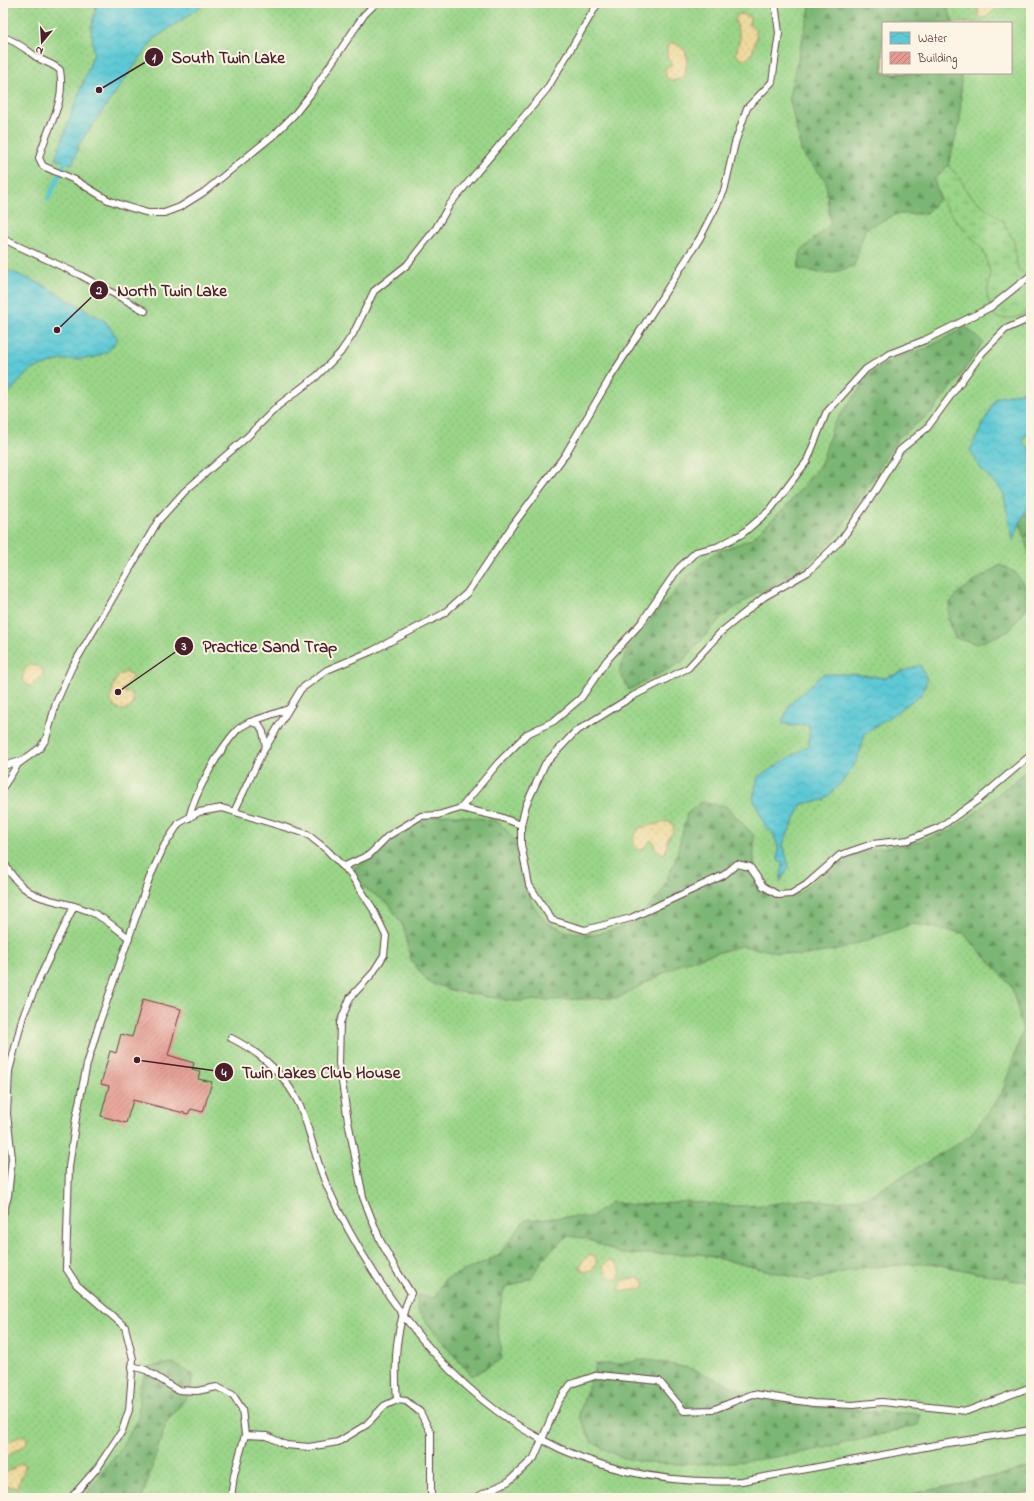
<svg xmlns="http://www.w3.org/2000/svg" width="1034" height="1501" font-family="'Indie Flower',sans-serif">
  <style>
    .grass { fill: url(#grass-dots); stroke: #727a5a; fill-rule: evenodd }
    .forest { fill: url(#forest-firs); stroke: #626a50 }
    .wetland { fill: url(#wetland-marsh); stroke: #727a5a }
    .sand { fill: url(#sand-dots); stroke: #9c7c64 }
    .water { fill: url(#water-waves); stroke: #547480 }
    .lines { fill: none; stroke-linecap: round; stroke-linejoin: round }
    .stream { stroke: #5dc9d5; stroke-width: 4.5 }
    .building { fill: url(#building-hatch) }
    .service-casing { stroke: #643c42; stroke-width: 8 }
    .service { stroke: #fff; stroke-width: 6 }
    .leader { fill: none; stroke: #4a1f2b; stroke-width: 1.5 }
    .callout-dot { fill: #4a1f2b; stroke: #fcf5e5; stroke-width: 1.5 }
    .mark-label { font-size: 12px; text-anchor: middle; font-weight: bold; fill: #fff }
    .callout-label { font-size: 17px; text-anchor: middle; font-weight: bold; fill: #4a1f2b; stroke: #fcf5e5; stroke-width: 4; stroke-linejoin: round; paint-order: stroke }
  </style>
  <defs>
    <pattern id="grass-dots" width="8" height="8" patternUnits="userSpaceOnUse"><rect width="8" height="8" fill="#9ad588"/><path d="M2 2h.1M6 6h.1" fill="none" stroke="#86b676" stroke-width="1.8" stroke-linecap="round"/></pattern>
    <pattern id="forest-firs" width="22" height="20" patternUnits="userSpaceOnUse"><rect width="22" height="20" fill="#7bb674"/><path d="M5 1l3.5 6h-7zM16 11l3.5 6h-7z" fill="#67935f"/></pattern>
    <pattern id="wetland-marsh" width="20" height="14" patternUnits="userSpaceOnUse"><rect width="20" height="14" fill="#9ad588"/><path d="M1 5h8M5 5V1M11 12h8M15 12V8" fill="none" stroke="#86b676"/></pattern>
    <pattern id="sand-dots" width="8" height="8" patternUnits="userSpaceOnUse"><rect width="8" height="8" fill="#eeda9e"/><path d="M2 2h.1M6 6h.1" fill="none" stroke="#cebb88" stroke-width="1.8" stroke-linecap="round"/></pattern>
    <pattern id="water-waves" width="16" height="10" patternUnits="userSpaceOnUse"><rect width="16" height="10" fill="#5dc9d5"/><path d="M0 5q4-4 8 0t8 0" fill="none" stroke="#52acb7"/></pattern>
    <pattern id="building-hatch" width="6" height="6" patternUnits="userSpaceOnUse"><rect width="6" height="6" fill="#e49a90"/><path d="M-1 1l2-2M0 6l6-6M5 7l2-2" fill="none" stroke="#bb7d76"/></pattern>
  </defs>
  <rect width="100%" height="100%" fill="#fcf5e5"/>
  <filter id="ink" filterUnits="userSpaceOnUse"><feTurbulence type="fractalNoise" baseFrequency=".025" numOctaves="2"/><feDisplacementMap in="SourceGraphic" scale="8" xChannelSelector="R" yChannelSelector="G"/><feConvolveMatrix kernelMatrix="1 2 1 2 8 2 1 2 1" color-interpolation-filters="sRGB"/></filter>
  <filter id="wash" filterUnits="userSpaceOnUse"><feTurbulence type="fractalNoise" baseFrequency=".012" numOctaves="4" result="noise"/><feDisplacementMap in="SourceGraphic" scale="16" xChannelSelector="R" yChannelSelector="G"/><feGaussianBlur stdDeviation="0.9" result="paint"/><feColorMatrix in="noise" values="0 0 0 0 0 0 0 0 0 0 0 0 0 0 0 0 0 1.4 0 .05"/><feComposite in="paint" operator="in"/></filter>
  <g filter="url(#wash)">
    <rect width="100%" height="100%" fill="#f6e2c7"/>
    <path class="grass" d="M 3,3 L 1031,3 L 1031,1468 L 895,1498 L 3,1498 ZM 883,23 L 1011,23 L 1011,73 L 883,73 Z"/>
    <g class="forest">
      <polygon points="811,3 946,3 953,23 883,23 883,73 961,73 960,121 948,166 934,179 940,198 925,214 897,214 865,229 854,266 828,274 798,269 801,251 830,225 826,181 802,154 789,96"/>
      <polygon points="966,327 983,342 959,378 931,413 898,438 836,536 796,575 756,593 722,617 682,662 629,690 619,671 628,646 687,577 714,553 751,539 784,509 821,464 833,425 872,372 898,357 927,348"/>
      <polygon points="1031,497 1031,561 1020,523"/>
      <polygon points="1000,565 1015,572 1029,592 1028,606 1009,631 977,644 955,638 948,619 950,603 959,592"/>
      <polygon points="1031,767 1031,1282 1017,1281 930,1263 858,1268 810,1281 700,1254 621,1254 587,1239 568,1236 546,1255 531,1278 504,1289 497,1322 502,1359 472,1376 441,1341 417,1309 417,1295 434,1298 445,1279 498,1256 525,1220 564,1217 591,1217 612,1202 634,1205 689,1201 735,1206 766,1205 801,1199 836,1202 866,1197 907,1174 970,1136 1002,1093 1023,1030 1011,985 963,933 912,924 842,949 800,956 741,946 682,963 618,998 513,1001 454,991 428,982 410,958 404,928 389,904 359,884 354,868 373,857 410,826 426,818 449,814 498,821 514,839 522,873 532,904 546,922 566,931 594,935 633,924 661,893 675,861 687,814 701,802 726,806 754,836 754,859 758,887 776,897 798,894 833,865 849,856 874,849 913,843 950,831 979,810"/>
      <path d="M 646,1359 L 692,1369 L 769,1401 L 869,1411 L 921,1414 L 918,1425 C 841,1445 764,1465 684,1464 C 664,1464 641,1464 621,1457 C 611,1453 601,1447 591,1442 L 579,1414 L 596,1364 L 622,1364 Z"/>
      <polygon points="172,1363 193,1374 190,1393 166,1423 142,1498 83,1498 116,1455 138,1420 139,1390 147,1367"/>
      <polygon points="1031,1468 1031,1493 1008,1498 895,1498"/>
    </g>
    <path class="wetland" d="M 948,166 L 960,178 L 969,195 L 1004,222 L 1014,242 L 1018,270 L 1031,277 L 1031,309 C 1022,318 1009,319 997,318 L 992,312 L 987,295 L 990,272 L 983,250 L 957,222 L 940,198 L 934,179 Z"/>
    <g class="sand">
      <polygon points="980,3 996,3 997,8 987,17 979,18 978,8"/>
      <polygon points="741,14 750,17 749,25 755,30 757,36 752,54 747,59 741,59 736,54 740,37 735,19 737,15"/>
      <polygon points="671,43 675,43 685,50 688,62 686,66 685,77 673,81 666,78 665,68 673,64 667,57 667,46"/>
      <path d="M 30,665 L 38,666 L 43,671 L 43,675 L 31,687 L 24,683 C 21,676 24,669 30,665 Z"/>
      <path d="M 127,672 L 133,676 L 122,691 L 132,694 L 133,703 L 131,708 L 123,710 L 115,708 L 110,699 C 114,687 113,675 127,672 Z"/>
      <polygon points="670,821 674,827 672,834 668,837 666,850 664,854 655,849 654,842 651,840 642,850 636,849 633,839 639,828"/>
      <path d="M 590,1255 L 596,1257 L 596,1265 L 592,1270 L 585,1272 L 580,1268 C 581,1261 584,1259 590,1255 Z"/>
      <path d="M 608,1261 C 616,1261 619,1266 621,1273 L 618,1279 C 611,1281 604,1272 603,1266 Z"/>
      <polygon points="635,1278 641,1279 645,1282 643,1289 625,1291 619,1289 623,1280"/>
      <path d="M 3,1426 L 7,1429 L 5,1440 L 10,1441 L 22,1435 L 27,1438 C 28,1448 21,1447 14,1451 C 10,1453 7,1458 3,1460 Z"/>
      <polygon points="19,1464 24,1464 25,1469 21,1477 18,1487 3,1486 3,1475"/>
    </g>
    <g class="water">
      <polygon points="97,3 206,3 153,40 79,144 73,164 55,159 94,53 91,29"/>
      <polygon points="3,268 43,285 105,321 118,339 108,351 94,358 61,360 30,370 3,399"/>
      <polygon points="1031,390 1031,430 1029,430 1022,442 1031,450 1031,497 1013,540 1003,492 980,468 970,450 996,398"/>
      <polygon points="920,665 927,680 921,695 865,734 857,761 842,782 824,800 802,804 783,844 789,867 780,882 783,864 778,861 778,847 773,833 766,827 753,798 758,777 809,745 809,724 792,726 782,723 790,704 823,674 854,674 885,678"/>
    </g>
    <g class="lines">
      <polyline class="stream" points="48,199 68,157"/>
    </g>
    <g id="blocks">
      <polygon class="building" points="143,999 181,1009 168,1055 194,1063 192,1070 200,1072 198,1079 212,1082 203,1112 191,1109 188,1114 133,1100 126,1123 101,1116 109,1086 101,1084 110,1051 116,1053 121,1034 132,1037"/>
    </g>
  </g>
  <g filter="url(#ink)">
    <use href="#blocks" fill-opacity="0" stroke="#643c42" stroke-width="1"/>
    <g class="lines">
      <defs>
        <g id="service">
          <path d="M 3,37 C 17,41 26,50 38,58 C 45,62 53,64 60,70 C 66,105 47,126 39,158 L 43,166 L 75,180 L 108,200 L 128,207 L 148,213 L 164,213 L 180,207 L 204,192 L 275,134 L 294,115 L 310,95 L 364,15 L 376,3"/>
          <polyline points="3,239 80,275 145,311"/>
          <polyline points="1031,318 1006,329 982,353 927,428 900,450 870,499 841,540 808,572 764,597 721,632 688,668 633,696 575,732 545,764 526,805 521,825 521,844 529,885 552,920 585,930 631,918 724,875 737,864 750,867 763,886 778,895 791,894 806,885 840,855 872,844 908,840 940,827 978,800 1031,755"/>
          <polyline points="250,722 288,709"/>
          <polyline points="3,766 21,761"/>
          <polyline points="3,787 18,764 40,748 46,739 56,703 71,669 158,521 185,491 247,437 279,405 317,376 340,353 353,334 374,291 407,265 436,228 450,204 547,89 598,3"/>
          <polyline points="461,808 500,817 521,825"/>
          <polyline points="235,810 261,755 301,689 327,670 372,651 443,614 467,593 513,525 565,455 610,378 700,238 724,191 735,143 747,108 772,82 779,33 775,3"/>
          <path d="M 189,818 C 195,792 219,750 237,730 C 240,727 246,724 250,722 L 259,724 L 263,732 L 266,747"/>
          <path d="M 3,861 C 29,909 53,894 93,913 C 106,919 118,930 129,938"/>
          <polyline points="343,867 369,855 388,836 421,816 438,815 461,808 498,763 527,734 554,721 581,698 607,660 641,623 678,569 696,552 717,547 742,534 770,510 807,461 826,413 866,369 889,354 925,340 991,307 1031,275"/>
          <path d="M 231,1038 C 265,1055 291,1080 304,1116 C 312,1139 317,1164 327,1186 C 344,1225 366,1262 390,1297 C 477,1423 587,1488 742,1481 L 936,1445 L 1031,1430"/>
          <polyline points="3,1214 8,1196 12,1158 7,1114 9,1071 23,1016 40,977 74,906"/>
          <polyline points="132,1366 146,1370 177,1390 197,1391 217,1387 233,1395 242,1409 245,1435"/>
          <path d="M 71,1498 L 98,1467 L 122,1431 L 129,1410 L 133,1359 L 125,1327 L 77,1285 L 66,1268 L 69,1167 L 76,1118 L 87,1064 L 100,1021 L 149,879 L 164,846 L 179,823 L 199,812 L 222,808 L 307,834 L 327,850 L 351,875 L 373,909 L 386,936 L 384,955 L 372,974 L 350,998 L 340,1023 L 339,1063 L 348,1121 L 363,1197 L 380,1240 L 397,1271 L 411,1293 C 395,1328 394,1362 397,1400"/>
          <polyline points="231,1498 234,1475 245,1435 267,1436 286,1445 309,1447 338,1442 366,1425 384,1406 397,1400 406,1401 420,1412 431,1433 431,1498"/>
          <polyline points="475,1498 509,1481 534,1458 558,1402 571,1384 598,1375 659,1381 684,1411 712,1410 753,1394 813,1403 853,1405 882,1402 967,1411 1031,1387"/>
        </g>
      </defs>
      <use href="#service" class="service-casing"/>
      <use href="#service" class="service"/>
    </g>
  </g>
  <path class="leader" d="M99 90L154 57M57 330L99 290M118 692L184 646M137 1060L224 1072"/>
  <g class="callout-dot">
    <circle cx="99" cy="90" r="4"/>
    <circle cx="57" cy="330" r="4"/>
    <circle cx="118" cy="692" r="4"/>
    <circle cx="137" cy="1060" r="4"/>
    <circle cx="154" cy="57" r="10"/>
    <circle cx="99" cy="290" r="10"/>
    <circle cx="184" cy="646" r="10"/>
    <circle cx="224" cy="1072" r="10"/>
  </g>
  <g class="mark-label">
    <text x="154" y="62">1</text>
    <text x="99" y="294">2</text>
    <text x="184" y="650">3</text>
    <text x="224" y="1077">4</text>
  </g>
  <g class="callout-label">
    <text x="228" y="63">South Twin Lake</text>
    <text x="172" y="296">North Twin Lake</text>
    <text x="270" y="652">Practice Sand Trap</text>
    <text x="321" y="1078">Twin Lakes Club House</text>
  </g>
  <rect width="1034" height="1501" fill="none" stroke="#fcf5e5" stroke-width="16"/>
  <rect x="882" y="22" width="130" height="52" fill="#fcf5e5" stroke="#b59f9b"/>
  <rect x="890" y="32" width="20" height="12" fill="url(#water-waves)" stroke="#b59f9b"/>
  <text x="918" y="42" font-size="12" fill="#4a1f2b">Water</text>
  <rect x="890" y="52" width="20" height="12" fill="url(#building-hatch)" stroke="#b59f9b"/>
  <text x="918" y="62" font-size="12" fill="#4a1f2b">Building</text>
  <g transform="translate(42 42) rotate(198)" stroke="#fcf5e5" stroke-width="3" paint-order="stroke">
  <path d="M0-3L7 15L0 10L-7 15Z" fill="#4a1f2b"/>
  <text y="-6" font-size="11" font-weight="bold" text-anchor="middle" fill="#4a1f2b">N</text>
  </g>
</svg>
